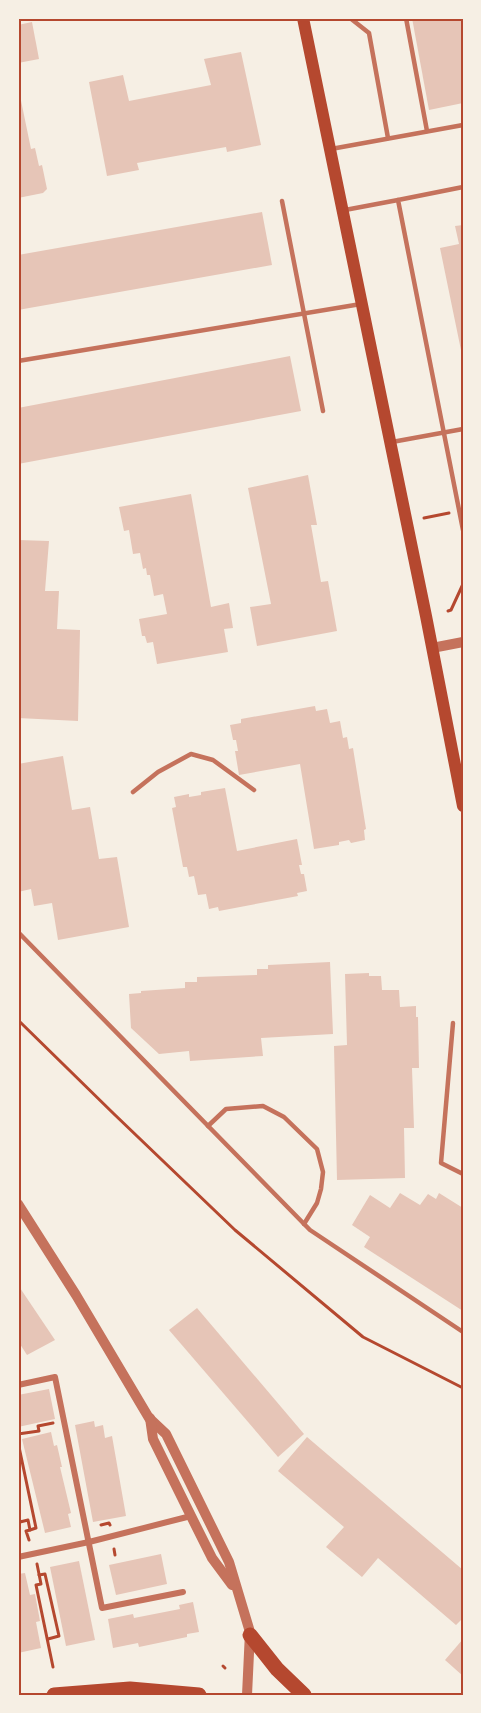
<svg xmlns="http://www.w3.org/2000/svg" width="481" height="1713" font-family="Raleway,sans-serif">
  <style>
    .building { fill: #e6c5b7 }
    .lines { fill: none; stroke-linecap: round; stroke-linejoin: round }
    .path { stroke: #b5482f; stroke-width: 3 }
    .service { stroke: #c5725c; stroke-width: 4.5 }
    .minor { stroke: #c5725c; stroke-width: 6 }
    .tertiary { stroke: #c5725c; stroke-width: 10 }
    .secondary { stroke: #b5482f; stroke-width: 12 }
    .primary { stroke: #b5482f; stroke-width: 15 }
    .neatline { fill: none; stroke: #b5482f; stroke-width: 2 }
  </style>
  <rect width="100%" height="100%" fill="#f6efe4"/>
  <g class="building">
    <polygon points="412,18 463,18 463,103 429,110"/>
    <polygon points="32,22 39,59 18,63 18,25"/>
    <polygon points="241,52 261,145 227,152 226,147 137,163 139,170 107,176 89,82 123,75 129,101 211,85 204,59"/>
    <polygon points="18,86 31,149 35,148 39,166 42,165 47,189 43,193 18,198"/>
    <polygon points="262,212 272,265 18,310 18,255"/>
    <polygon points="463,225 463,355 462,355 440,248 459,244 455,226"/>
    <polygon points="290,356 301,411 18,464 18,408"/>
    <polygon points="308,475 317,525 311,525 321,582 328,581 337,631 257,646 250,607 271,604 248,488"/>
    <polygon points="191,494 211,607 229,603 233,628 224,629 228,652 157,664 153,642 147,643 145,636 142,636 139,619 167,614 163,594 154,596 150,575 147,575 146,568 143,569 140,553 133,554 129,530 124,531 119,507"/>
    <polygon points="18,540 49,541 45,591 59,591 57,629 80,630 78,721 18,718"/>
    <polygon points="315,706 316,711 327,709 330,723 340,721 343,738 347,737 349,749 353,748 366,829 364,830 365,840 351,843 349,840 339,842 339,845 314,849 300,764 239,775 235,751 238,751 236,740 233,740 230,725 241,723 241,719"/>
    <polygon points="63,756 72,810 90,807 99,859 117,857 129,927 58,940 52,903 34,906 31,889 18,892 18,764"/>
    <polygon points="225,788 237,851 297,839 302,865 299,865 301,874 304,874 307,891 297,893 298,896 219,911 218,907 209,909 206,894 198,895 194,876 189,877 187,867 183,867 172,808 176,807 174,797 189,794 189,797 201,795 201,792"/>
    <polygon points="330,962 333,1034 261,1038 263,1056 190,1061 189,1051 159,1054 131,1028 129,994 141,993 141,991 185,988 185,982 197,982 197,977 257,975 257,969 268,969 268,965"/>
    <polygon points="369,973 369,976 381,976 382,990 399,990 400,1007 416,1006 416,1017 418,1017 419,1068 412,1068 414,1128 404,1128 405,1178 337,1180 334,1046 347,1045 345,974"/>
    <polygon points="400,1193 420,1205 428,1194 436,1199 439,1193 463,1208 463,1311 364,1247 370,1237 352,1225 370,1195 390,1208"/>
    <polygon points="18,1285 55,1340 27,1355 18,1341"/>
    <polygon points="197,1308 304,1434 278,1457 169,1330"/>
    <polygon points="49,1389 55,1419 18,1427 18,1395"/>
    <polygon points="94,1421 95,1427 103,1425 105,1438 112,1436 126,1516 93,1522 75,1425"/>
    <polygon points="51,1432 54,1446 57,1445 62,1467 60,1467 71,1513 68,1514 71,1527 45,1533 22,1439"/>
    <polygon points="307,1437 463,1570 463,1618 456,1625 378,1558 362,1577 326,1547 344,1527 278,1471"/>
    <polygon points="161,1554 167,1584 116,1595 109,1565"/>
    <polygon points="79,1561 95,1640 66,1646 50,1567"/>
    <polygon points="25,1573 30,1595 35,1594 40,1621 36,1622 41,1648 18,1653 18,1574"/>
    <polygon points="193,1602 199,1632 187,1634 187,1637 139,1647 138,1643 113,1648 108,1619 133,1614 134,1618 180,1609 179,1605"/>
    <polygon points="463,1639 463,1676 445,1660"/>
  </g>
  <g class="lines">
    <g class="path">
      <polyline points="424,518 449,513"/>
      <polyline points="448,611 451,610 463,584"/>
      <polyline points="18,1020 114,1114 235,1230 363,1337 463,1388"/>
      <polyline points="18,1434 39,1431 38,1426 53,1423"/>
      <polyline points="18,1442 36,1528 30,1530"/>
      <polyline points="18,1511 20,1522 28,1520 30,1530 26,1531 29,1540"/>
      <polyline points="101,1525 109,1523 110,1525"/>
      <polyline points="114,1549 115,1555"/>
      <polyline points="37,1564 41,1584 36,1585 53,1667"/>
      <polyline points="39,1575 45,1574 59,1636 48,1639"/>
      <polyline points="223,1666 225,1668"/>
    </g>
    <g class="service">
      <polyline points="350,18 369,33 388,138"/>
      <polyline points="406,18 427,131"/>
      <polyline points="331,149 463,125"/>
      <polyline points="463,187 398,200 463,530"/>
      <polyline points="282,201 323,411"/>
      <polyline points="345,210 398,200"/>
      <polyline points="18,361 361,304"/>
      <polyline points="392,442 463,429"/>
      <polyline points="133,792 158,772 191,754 213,760 254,790"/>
      <polyline points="18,932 310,1230 463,1332"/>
      <polyline points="453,1023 441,1163 463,1174"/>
      <polyline points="208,1126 226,1109 263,1106 284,1117 317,1149 323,1172 321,1189 317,1203 304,1224"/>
    </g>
    <g class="minor">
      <polyline points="18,1385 55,1377 102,1608 183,1592"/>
      <polyline points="18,1557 89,1542 191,1516"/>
    </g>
    <g class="tertiary">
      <polyline points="432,648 463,642"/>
      <polyline points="18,1204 76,1295 149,1418 166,1434 229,1562 250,1632 247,1695"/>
      <polyline points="150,1418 153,1439 191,1516 212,1558 232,1585"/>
    </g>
    <polyline class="secondary" points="303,18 426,616 463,806"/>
    <g class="primary">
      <polyline points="250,1635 277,1669 304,1695"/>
      <polyline points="54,1695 130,1689 199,1695"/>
    </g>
  </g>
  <rect width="481" height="1713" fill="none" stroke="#f6efe4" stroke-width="39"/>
  <rect x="20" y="20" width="442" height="1674" class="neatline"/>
</svg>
